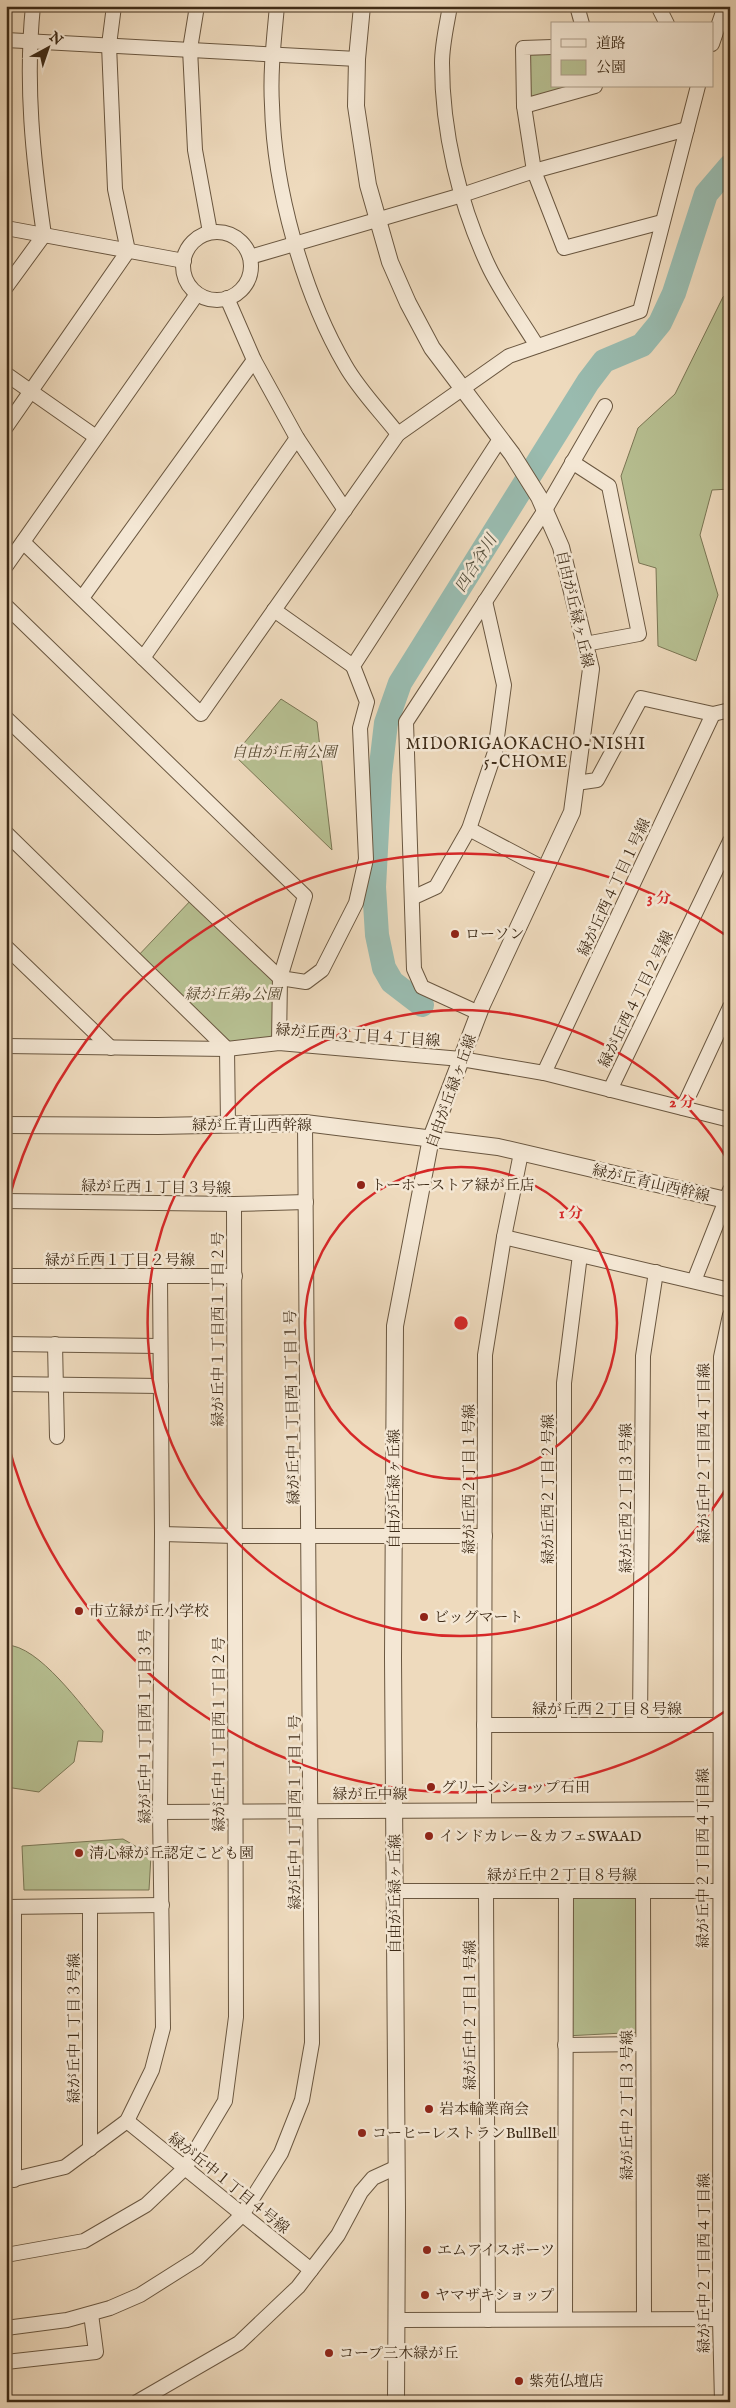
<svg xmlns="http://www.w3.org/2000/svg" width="736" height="2408" font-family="'IM FELL English','Noto Serif JP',serif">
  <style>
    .green { fill: #b7c092; stroke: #7a7654 }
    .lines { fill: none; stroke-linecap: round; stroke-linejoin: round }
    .river { stroke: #99bbaf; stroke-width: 24 }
    .minor-casing { stroke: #6a5740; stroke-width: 16 }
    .tertiary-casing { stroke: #6a5740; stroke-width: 18 }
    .minor { stroke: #f4e7d4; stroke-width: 14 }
    .tertiary { stroke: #f4e7d4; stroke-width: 16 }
    .ring { fill: none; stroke: #d62828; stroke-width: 2.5 }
    .poi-dot { fill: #8f2418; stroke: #f4e7d4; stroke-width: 2 }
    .labels { text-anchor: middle; stroke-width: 5; stroke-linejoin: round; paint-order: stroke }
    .street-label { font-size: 15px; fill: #3e2b17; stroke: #f4e7d4 }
    .park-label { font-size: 15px; font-style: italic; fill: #564930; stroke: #f4e7d4 }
    .poi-label { font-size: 15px; fill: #3e2b17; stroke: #f4e7d4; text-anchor: start }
    .water-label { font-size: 16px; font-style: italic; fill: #554f3d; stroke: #f4e7d4 }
    .neighbourhood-label { font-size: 16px; letter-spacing: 1px; fill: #3e2b17; stroke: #f4e7d4 }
    .centre { fill: #d62828; stroke: #f4e7d4; stroke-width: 2.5 }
    .ring-label { font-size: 15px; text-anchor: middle; font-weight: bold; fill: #d62828; stroke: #f4e7d4; stroke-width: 5; stroke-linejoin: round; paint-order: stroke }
  </style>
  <rect width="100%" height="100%" fill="#eedabd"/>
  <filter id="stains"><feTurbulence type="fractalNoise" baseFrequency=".004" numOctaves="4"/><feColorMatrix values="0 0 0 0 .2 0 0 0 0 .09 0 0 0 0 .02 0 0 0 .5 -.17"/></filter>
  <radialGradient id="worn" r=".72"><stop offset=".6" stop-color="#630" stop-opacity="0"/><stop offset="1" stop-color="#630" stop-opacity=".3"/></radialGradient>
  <g class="green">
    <polygon points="552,49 552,86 574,86 533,99 529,96 529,54"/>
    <polygon points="730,292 730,489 712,490 700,535 718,595 696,661 658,646 656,568 639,563 621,476 638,428 675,394 723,297"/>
    <polygon points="281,699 317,722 332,850 234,755"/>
    <polygon points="194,897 280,978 279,1043 227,1049 135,959"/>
    <path d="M 6,1645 C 39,1645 82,1707 103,1731 L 102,1742 L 78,1741 L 74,1762 L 39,1792 L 6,1787 Z"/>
    <polygon points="123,1839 151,1855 149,1890 24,1890 22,1846"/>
    <polygon points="566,1891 643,1891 643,2032 565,2036"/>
  </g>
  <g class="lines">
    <polyline class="river" points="422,1005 392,982 384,968 377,935 374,887 380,774 386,723 400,683 588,382 604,361 642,345 660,323 674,293 706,194 730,166"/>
    <defs>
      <g id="minor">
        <polyline points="197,6 190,49 195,150 210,232"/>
        <path d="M 277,6 C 274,39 270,72 272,105 C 274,188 303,293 345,365 C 359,390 381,412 398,434"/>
        <path d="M 450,6 C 447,24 442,44 442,63 C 442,131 459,203 488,265 C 500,291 521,320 537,346"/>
        <polyline points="577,6 582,24"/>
        <polyline points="658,6 667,24"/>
        <polyline points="6,40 357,59"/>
        <polyline points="712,44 725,6"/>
        <polyline points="552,47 523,48 524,106 534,171 564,248 662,222"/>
        <polyline points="524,106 595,86"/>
        <polyline points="6,228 184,261"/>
        <circle cx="217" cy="266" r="34"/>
        <polyline points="250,257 462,195 534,171 687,129"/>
        <path d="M 6,287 L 44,235 C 33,158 25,84 33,6"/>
        <polyline points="227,298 254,360 297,438 345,510"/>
        <polyline points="6,374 96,437"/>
        <polyline points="6,427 128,251 115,189 109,45 114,6"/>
        <polyline points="572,462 609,486 639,634 585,644"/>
        <polyline points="23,542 201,714 398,434 509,356 640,311 698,86"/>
        <polyline points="6,566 197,294"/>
        <polyline points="82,598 254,360"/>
        <polyline points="6,606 305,896 280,978 279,1043"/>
        <polyline points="274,610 353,666"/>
        <polyline points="143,658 297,438"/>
        <polyline points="6,718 280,978 306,982 322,970 356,903 366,859 360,728 367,702 353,666 500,439"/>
        <polyline points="576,783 597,780 641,698 713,714 730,710"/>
        <polyline points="469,829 545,869"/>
        <polyline points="6,833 227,1049 228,1124"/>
        <polyline points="412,898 436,887 469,829 495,752 504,685 485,601"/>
        <polyline points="6,947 111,1048"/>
        <polyline points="479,1013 422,987 414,969 406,722 545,510 605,406"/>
        <polyline points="6,1046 227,1049 279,1043 461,1059 544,1073 730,1120"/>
        <polyline points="544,1073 713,714"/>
        <polyline points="610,1090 730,841"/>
        <polyline points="683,1108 730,1007"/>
        <polyline points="6,1201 234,1204 306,1202"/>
        <polyline points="504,1237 730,1290"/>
        <polyline points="6,1276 235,1276"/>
        <polyline points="694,1281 730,1190"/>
        <polyline points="6,1344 160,1346"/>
        <polyline points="55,1344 57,1437"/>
        <polyline points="6,1384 161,1386"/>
        <polyline points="162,1534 235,1536 485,1536"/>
        <polyline points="484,1725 730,1725"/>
        <polyline points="564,1725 564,1383 580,1255"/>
        <polyline points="640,1725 643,1356 656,1272"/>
        <polyline points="484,1810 485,1355 504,1237 521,1153"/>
        <polyline points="160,1812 730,1809"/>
        <polyline points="395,1891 730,1891"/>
        <polyline points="486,1891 488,2320"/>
        <polyline points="643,1891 644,2319"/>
        <polyline points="90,1906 90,2149"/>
        <polyline points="6,1907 162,1905"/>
        <polyline points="14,1908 14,2180"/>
        <polyline points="565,2045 643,2044"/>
        <polyline points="127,2121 311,2270"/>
        <polyline points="6,2181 65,2167 127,2121 152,2070 163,2028 160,1812 162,1534 160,1277"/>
        <polyline points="6,2255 84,2241 146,2205 185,2168 225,2101 236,2017 234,1204"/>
        <polyline points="565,2319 566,1891"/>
        <polyline points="397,2320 730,2319"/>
        <polyline points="6,2328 67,2320 110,2308 140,2295 197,2259 242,2215 281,2153 302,2100 312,2043 305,1123"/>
        <polyline points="6,2362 96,2352 91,2314"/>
        <polyline points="137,2402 239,2343 298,2287 338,2235 361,2192 373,2178 397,2167"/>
        <polyline points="722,2402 720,2319 721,1357 730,1315"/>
      </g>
      <g id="tertiary">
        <polyline points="362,6 357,59 356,106 368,185 390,262 408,303 432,348 512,454 539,497 561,547 591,669 572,812 482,1005 431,1138 395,1326 393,1658 397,2210 396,2402"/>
        <polyline points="6,1125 158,1126 305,1123 498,1147 730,1201"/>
      </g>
    </defs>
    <use href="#minor" class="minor-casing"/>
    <use href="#tertiary" class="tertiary-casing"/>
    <use href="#minor" class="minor"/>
    <use href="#tertiary" class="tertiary"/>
  </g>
  <g class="ring">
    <circle cx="461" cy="1323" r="156"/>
    <path d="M729 1484A313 313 0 1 1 729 1162"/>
    <path d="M727 1710A469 469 0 0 1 7 1440M7 1206A469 469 0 0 1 727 936"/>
  </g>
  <g class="poi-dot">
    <circle cx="455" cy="934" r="5"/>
    <circle cx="361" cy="1185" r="5"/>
    <circle cx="79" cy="1611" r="5"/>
    <circle cx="424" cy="1617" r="5"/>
    <circle cx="431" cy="1787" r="5"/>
    <circle cx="429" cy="1836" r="5"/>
    <circle cx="79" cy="1853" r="5"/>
    <circle cx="429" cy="2109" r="5"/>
    <circle cx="362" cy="2133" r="5"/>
    <circle cx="427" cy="2250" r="5"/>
    <circle cx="425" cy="2295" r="5"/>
    <circle cx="329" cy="2353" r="5"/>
    <circle cx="519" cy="2381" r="5"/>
  </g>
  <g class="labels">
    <g class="street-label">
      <text transform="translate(575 609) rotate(77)" y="5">自由が丘緑ヶ丘線</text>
      <text transform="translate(614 887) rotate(-65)" y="5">緑が丘西４丁目１号線</text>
      <text transform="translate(636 999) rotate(-64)" y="5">緑が丘西４丁目２号線</text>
      <text transform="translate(358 1035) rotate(4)" y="5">緑が丘西３丁目４丁目線</text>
      <text transform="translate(451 1091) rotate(-70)" y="5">自由が丘緑ヶ丘線</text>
      <text x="252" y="1130">緑が丘青山西幹線</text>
      <text transform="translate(651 1183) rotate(13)" y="5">緑が丘青山西幹線</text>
      <text transform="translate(156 1187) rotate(1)" y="5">緑が丘西１丁目３号線</text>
      <text x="120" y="1265">緑が丘西１丁目２号線</text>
      <text transform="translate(218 1329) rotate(-90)" y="5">緑が丘中１丁目西１丁目２号</text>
      <text transform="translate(292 1407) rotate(-91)" y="5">緑が丘中１丁目西１丁目１号</text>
      <text transform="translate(704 1453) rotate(-90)" y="5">緑が丘中２丁目西４丁目線</text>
      <text transform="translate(469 1479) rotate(-90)" y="5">緑が丘西２丁目１号線</text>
      <text transform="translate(394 1489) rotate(-90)" y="5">自由が丘緑ヶ丘線</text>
      <text transform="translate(548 1489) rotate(-90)" y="5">緑が丘西２丁目２号線</text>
      <text transform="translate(626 1498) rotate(-90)" y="5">緑が丘西２丁目３号線</text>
      <text x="607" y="1714">緑が丘西２丁目８号線</text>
      <text transform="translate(145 1726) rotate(-90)" y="5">緑が丘中１丁目西１丁目３号</text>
      <text transform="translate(219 1734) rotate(-90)" y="5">緑が丘中１丁目西１丁目２号</text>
      <text x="370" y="1799">緑が丘中線</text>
      <text transform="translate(295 1812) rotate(-90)" y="5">緑が丘中１丁目西１丁目１号</text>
      <text transform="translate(703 1858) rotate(-90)" y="5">緑が丘中２丁目西４丁目線</text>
      <text x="562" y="1880">緑が丘中２丁目８号線</text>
      <text transform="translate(395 1894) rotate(-90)" y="5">自由が丘緑ヶ丘線</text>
      <text transform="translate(470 2015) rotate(-90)" y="5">緑が丘中２丁目１号線</text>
      <text transform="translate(74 2028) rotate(-90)" y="5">緑が丘中１丁目３号線</text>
      <text transform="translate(627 2105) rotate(-90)" y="5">緑が丘中２丁目３号線</text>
      <text transform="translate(229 2183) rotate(39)" y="5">緑が丘中１丁目４号線</text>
      <text transform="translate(704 2263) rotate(-90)" y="5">緑が丘中２丁目西４丁目線</text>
    </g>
    <g class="park-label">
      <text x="284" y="757">自由が丘南公園</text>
      <text x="233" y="999">緑が丘第9公園</text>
    </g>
    <g class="poi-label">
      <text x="465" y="939">ローソン</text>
      <text x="371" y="1190">トーホーストア緑が丘店</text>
      <text x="89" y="1616">市立緑が丘小学校</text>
      <text x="434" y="1622">ビッグマート</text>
      <text x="441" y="1792">グリーンショップ石田</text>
      <text x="439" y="1841">インドカレー＆カフェSWAAD</text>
      <text x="89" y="1858">清心緑が丘認定こども園</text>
      <text x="439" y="2114">岩本輪業商会</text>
      <text x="372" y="2138">コーヒーレストランBullBell</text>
      <text x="437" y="2255">エムアイスポーツ</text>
      <text x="435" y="2300">ヤマザキショップ</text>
      <text x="339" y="2358">コープ三木緑が丘</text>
      <text x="529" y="2386">紫苑仏壇店</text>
    </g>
    <g class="water-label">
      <text transform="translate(475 563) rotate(-58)" y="6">四合谷川</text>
    </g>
    <g class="neighbourhood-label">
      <text x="526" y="749">MIDORIGAOKACHO-NISHI<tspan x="526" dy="18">5-CHOME</tspan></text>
    </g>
  </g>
  <circle cx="461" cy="1323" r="8" class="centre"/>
  <g class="ring-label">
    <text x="659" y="903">3 分</text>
    <text x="682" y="1107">2 分</text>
    <text x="571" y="1218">1 分</text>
  </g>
  <rect width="736" height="2408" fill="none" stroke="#eedabd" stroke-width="25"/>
  <rect x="8" y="8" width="721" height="2393" fill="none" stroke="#3e2b17" stroke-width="2.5"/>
  <rect x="12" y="12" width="711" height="2383" fill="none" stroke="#3e2b17"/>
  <rect x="551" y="22" width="162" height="65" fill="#f4e7d4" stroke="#ab9c88"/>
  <rect x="561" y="39" width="25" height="8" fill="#f4e7d4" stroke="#ab9c88"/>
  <text x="596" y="48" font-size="15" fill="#3e2b17">道路</text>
  <rect x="561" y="60" width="25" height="15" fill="#b7c092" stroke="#ab9c88"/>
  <text x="596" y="72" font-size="15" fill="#3e2b17">公園</text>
  <g transform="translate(48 48) rotate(40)" stroke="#f4e7d4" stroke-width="4" paint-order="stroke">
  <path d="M0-4L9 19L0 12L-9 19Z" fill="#3e2b17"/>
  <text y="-8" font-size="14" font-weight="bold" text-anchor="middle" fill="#3e2b17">N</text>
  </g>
  <rect width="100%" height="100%" filter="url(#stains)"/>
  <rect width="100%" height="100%" fill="url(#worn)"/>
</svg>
